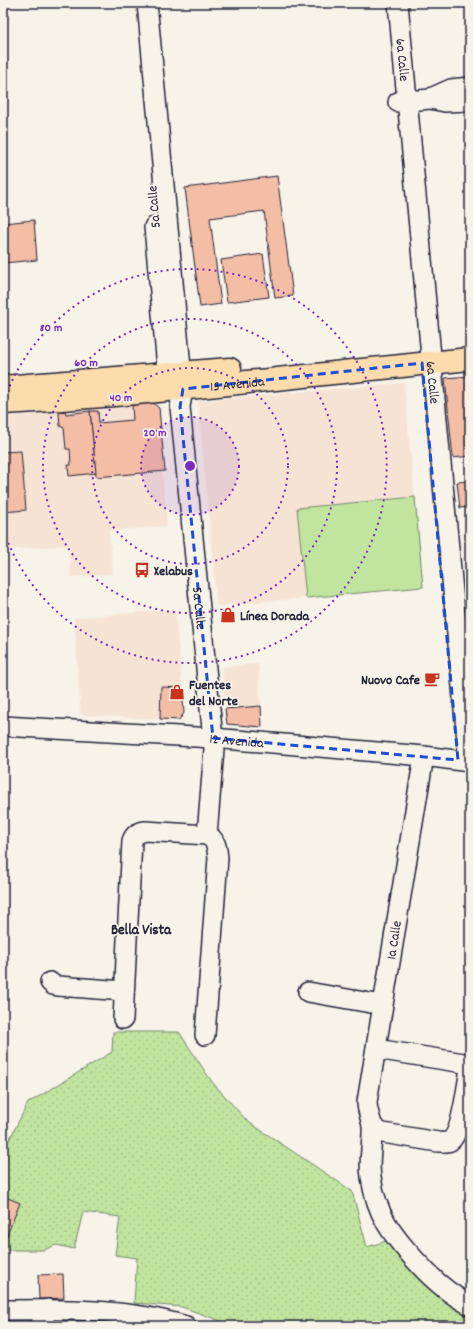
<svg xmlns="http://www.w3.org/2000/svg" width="473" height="1329" font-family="Dekko,sans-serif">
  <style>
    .built { fill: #f6e3d4 }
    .grass { fill: url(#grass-dots); stroke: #72846d }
    .garden { fill: #c1e59f; stroke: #72846d }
    .building { fill: #f4bea6; stroke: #22223b }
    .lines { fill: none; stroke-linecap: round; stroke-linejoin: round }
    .minor-casing { stroke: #22223b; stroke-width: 22 }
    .major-casing { stroke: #22223b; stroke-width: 25 }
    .minor { stroke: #f7f3e8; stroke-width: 19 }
    .major { stroke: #fcdcac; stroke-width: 22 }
    .marked { fill: none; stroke: #1d4ed8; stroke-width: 3; stroke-dasharray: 8 5; stroke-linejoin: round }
    .ring { fill: none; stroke: #7b2cbf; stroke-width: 2; stroke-dasharray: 2 4 }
    .labels { text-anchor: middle; stroke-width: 3.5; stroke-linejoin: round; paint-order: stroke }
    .street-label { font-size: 14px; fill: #22223b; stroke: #f7f3e8 }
    .poi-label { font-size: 14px; font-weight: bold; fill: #22223b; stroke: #f7f3e8; text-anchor: start }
    .neighbourhood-label { font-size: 15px; font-weight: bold; fill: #22223b; stroke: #f7f3e8 }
    .centre { fill: #7b2cbf; stroke: #f7f3e8; stroke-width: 2 }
    .ring-label { font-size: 12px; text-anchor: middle; font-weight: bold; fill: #7b2cbf; stroke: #f7f3e8; stroke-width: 3.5; stroke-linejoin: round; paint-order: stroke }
  </style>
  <defs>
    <pattern id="grass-dots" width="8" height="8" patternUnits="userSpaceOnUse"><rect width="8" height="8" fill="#c1e59f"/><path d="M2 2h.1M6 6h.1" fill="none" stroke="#a6c48a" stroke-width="1.8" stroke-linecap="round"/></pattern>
  </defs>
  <rect width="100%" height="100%" fill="#f7f3e8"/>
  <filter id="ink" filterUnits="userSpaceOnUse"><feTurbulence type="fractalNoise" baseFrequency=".025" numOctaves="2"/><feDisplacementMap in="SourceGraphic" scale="8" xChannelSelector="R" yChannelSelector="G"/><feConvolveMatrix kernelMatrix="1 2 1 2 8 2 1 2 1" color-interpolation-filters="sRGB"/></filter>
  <g filter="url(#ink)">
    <g class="built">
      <polygon points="404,383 423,587 217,606 198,401"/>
      <polygon points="148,404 157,411 167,526 109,531 113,574 71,577 69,545 3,550 3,417"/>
      <polygon points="175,609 182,688 161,687 160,719 80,715 80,702 74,618"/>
      <polygon points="258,664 262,727 227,724 222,667"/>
    </g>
    <polygon class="grass" points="113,1032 179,1032 212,1082 247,1121 352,1191 367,1247 386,1241 435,1294 470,1315 470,1326 235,1326 182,1307 134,1303 137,1258 115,1255 120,1217 83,1212 74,1249 56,1245 44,1250 3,1250 3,1152 28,1103 112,1052"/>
    <polygon class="garden" points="415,497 423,587 306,598 297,508"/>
    <g class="building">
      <polygon points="277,176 293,296 275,298 264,211 210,218 221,304 200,307 185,188"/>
      <polygon points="34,220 37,260 3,263 3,223"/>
      <polygon points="263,254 269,297 227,302 221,260"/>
      <polygon points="470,376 470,456 453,458 445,378"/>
      <polygon points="153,403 159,408 165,471 96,477 90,411 98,411 99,423 133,420 132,405"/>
      <polygon points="65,411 66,414 90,411 96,473 69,476 68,465 71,465 70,449 66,449 64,428 60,426 59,414 60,412"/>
      <polygon points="21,451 26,510 3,512 3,452"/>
      <polygon points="470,481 470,507 460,508 457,482"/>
      <polygon points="161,687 182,688 184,713 179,720 160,719"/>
      <polygon points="261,706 262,727 227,724 225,709"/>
      <polygon points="3,1196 20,1203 3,1245"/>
      <polygon points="63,1274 64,1298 39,1299 38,1275"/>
    </g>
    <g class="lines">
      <defs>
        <g id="minor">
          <path id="s1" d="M 147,3 L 183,389 L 180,407 L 214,749 L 207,835 C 216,839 217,848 218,858 L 205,1035"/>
          <path id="s2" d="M 398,3 L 469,762"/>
          <polyline points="433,97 451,89 470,87"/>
          <polyline points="398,102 430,99 445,102 470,101"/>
          <polyline points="154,227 169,389"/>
          <path id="s3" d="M 3,726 L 213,738 L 424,756 L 470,762"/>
          <path d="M 424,756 L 367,1102 C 367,1111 371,1118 372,1126 C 373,1143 368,1161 371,1177 C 376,1214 392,1235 416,1261 C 432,1279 449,1294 470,1305"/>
          <polyline points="50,982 53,985 58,986 124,991"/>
          <polyline points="308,992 382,1005"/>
          <path d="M 123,1019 L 132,841 C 134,835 138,832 145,831 L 207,835"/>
          <polyline points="376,1049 470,1064"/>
          <path d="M 372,1125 L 377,1130 L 383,1133 L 438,1142 C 442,1142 447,1143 450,1141 C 462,1133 467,1084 470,1069"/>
          <path d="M 3,1310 C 64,1309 127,1308 186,1326"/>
          <polyline points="40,1326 48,1309"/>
        </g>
        <g id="major">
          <polyline points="3,387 230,369"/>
          <path id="s4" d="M 3,403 C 159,394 314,374 470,359"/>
        </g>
      </defs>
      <use href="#minor" class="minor-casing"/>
      <use href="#major" class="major-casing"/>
      <use href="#minor" class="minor"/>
      <use href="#major" class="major"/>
    </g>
  </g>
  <path class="marked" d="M 422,363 L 458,760 L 213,738 L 180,407 L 183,389 Z"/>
  <circle cx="190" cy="466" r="49" fill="#7b2cbf" fill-opacity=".12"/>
  <g class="ring">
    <circle cx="190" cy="466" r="49"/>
    <circle cx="190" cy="466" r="98"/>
    <circle cx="190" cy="466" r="147"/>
    <path d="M3 403A197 197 0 1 1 3 529"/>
  </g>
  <defs>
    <symbol id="bus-bare" viewBox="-9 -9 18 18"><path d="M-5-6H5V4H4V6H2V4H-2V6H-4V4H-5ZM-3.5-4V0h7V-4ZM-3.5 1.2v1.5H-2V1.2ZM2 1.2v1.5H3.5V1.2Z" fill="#c8321e" stroke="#f7f3e8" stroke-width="2.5" paint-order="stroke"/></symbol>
    <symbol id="shop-bare" viewBox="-9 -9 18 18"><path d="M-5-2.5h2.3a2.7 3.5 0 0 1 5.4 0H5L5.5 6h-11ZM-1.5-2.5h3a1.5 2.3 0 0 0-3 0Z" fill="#c8321e" stroke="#f7f3e8" stroke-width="2.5" paint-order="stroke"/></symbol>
    <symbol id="cafe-bare" viewBox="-9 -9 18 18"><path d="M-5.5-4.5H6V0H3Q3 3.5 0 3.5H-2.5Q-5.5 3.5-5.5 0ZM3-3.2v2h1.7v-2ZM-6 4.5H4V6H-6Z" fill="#c8321e" stroke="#f7f3e8" stroke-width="2.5" paint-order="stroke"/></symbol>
  </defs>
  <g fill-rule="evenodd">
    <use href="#bus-bare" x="131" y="559" width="22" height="22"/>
    <use href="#shop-bare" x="217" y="604" width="22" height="22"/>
    <use href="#cafe-bare" x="421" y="668" width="22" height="22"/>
    <use href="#shop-bare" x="166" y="681" width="22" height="22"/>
  </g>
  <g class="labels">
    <g class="street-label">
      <text dy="5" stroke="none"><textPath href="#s2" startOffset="57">6a Calle</textPath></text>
      <text transform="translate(153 207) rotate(-95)" y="5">5a Calle</text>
      <text dy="5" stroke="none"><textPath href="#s2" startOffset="381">6a Calle</textPath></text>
      <text dy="5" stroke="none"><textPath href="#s4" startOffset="235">13 Avenida</textPath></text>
      <text dy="5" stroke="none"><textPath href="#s1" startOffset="608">5a Calle</textPath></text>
      <text dy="5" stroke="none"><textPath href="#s3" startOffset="234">12 Avenida</textPath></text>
      <text transform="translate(393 940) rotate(-81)" y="5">1a Calle</text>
    </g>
    <g class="poi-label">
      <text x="154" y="575">Xelabus</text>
      <text x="240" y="620">Línea Dorada</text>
      <text x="420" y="684" text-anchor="end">Nuovo Cafe</text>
      <text x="189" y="689">Fuentes<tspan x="189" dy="16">del Norte</tspan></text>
    </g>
    <g class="neighbourhood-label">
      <text x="141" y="934">Bella Vista</text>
    </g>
  </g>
  <circle cx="190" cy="466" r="6" class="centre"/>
  <g class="ring-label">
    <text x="51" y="331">80 m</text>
    <text x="86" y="366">60 m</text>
    <text x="121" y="401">40 m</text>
    <text x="155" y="436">20 m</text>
  </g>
  <rect width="473" height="1329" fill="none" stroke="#f7f3e8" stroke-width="16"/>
  <rect x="8" y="8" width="457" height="1313" fill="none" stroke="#22223b" stroke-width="1.5" filter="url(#ink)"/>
</svg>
